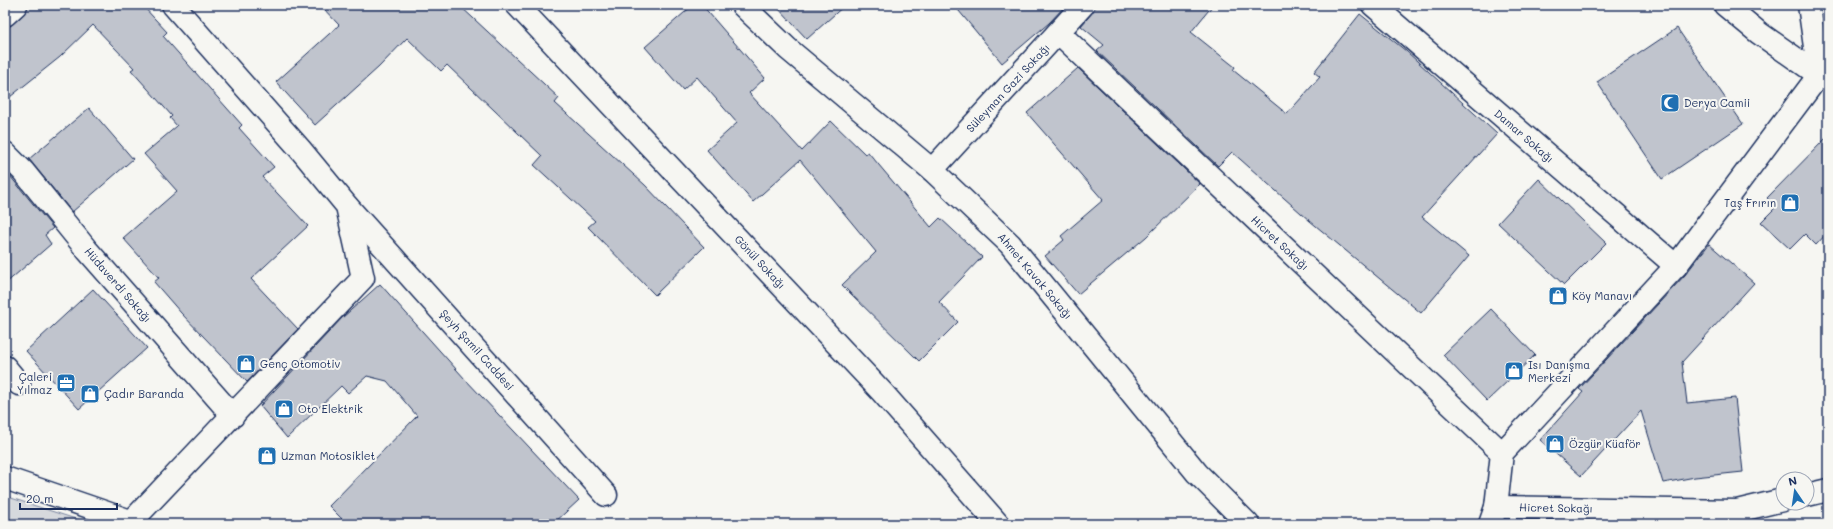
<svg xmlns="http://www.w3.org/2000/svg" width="1833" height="529" font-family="Mali,sans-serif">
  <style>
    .green { fill: #d6d9dd; stroke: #78849e }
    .building { fill: #c0c4cd; stroke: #1b2f5e }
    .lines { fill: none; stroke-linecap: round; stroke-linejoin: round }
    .minor-casing { stroke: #1b2f5e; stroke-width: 25 }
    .tertiary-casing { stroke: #1b2f5e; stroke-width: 25 }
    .minor { stroke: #f6f6f2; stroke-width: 22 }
    .tertiary { stroke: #f6f6f2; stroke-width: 22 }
    .labels { text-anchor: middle; stroke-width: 4; stroke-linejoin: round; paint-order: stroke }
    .street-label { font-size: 11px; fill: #1b2f5e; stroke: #f6f6f2 }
    .poi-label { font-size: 11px; fill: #1b2f5e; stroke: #f6f6f2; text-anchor: start }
  </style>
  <rect width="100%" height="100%" fill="#f6f6f2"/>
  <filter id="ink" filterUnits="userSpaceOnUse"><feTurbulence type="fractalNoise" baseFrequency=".025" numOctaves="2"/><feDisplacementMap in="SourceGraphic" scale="8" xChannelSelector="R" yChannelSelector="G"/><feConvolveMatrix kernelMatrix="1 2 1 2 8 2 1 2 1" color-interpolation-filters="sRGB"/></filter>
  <g filter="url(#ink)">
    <polygon class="green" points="5,496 91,524 5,524"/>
    <g class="building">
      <polygon points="28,5 142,5 167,32 163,36 242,125 239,128 274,167 262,177 308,226 251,279 298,329 247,382 181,313 154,282 159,278 123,238 177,191 144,154 177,126 170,118 172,116 131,70 134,68 93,25 60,57 5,101 5,27 13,24 24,14"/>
      <polygon points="320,5 459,5 559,98 555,103 645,185 704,247 655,295 588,227 595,221 534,165 542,156 447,65 441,71 407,38 379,67 315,125 276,82 339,25"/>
      <polygon points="693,5 702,5 765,78 749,93 802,151 831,121 865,154 868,152 931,227 940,218 982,257 939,302 958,322 919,361 842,285 876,252 800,160 753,202 707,150 737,123 697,77 683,90 645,47"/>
      <polygon points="775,5 845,5 807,39"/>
      <polygon points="954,5 1066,5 1049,23 1002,63"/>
      <polygon points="1095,5 1213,5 1191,32 1235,67 1233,70 1287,114 1320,77 1314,72 1360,14 1406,51 1497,134 1422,217 1469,256 1421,313 1310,221 1232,152 1218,166 1097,51 1104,45 1081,26 1092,13"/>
      <polygon points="1677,28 1743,124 1662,179 1597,82"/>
      <polygon points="1078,68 1200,184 1146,237 1078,294 1045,256 1064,240 1061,236 1103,200 1027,113"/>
      <polygon points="89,108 133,159 72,212 29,159"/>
      <polygon points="1828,136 1828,232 1816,245 1805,234 1790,249 1761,222 1776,207 1767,198"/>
      <polygon points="10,176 53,228 45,235 51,244 5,284 5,180"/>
      <polygon points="1539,179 1606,243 1564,285 1498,223"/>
      <polygon points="1709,244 1754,283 1682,362 1687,403 1735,398 1743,472 1695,477 1663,483 1641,411 1581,476 1540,440 1583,392 1579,389 1685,275"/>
      <polygon points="380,284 465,379 579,500 553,524 347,524 329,506 417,416 387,381 367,376 348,393 341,386 287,438 260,406 342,318"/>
      <polygon points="93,289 147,348 79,409 26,351"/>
      <polygon points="1491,309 1535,355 1487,401 1443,355"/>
    </g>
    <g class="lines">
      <defs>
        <g id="minor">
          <polyline points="517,5 882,392 998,524"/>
          <polyline points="742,5 788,49 932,170 1010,244 1197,473 1248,524"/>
          <polyline points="1373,5 1676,266"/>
          <polyline points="1725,5 1759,33 1819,75 1828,71"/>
          <polyline points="5,15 16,5"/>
          <polyline points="1059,33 1502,453"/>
          <polyline points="5,153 23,171 87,250 233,416"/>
          <polyline points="932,170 1083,5"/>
          <polyline points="348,207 606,495"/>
          <polyline points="5,367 19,384"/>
          <polyline points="1807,495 1828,490"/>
          <polyline points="1496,507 1737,511 1783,500"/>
          <polyline points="132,521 363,278 347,206 300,149 173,5"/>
        </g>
        <g id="tertiary">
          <polyline points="5,478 139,524"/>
          <polyline points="1490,524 1496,507 1502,453 1676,266 1819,75 1809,5"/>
        </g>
      </defs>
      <use href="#minor" class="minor-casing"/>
      <use href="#tertiary" class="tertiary-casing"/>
      <use href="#minor" class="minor"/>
      <use href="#tertiary" class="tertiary"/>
    </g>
  </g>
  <defs>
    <symbol id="mosque-square" viewBox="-11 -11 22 22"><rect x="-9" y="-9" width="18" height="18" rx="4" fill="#1f6fb2" stroke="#f6f6f2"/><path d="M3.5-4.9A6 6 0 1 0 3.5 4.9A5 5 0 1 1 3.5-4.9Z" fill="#fff"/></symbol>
    <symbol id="shop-square" viewBox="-11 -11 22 22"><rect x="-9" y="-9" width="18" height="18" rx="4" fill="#1f6fb2" stroke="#f6f6f2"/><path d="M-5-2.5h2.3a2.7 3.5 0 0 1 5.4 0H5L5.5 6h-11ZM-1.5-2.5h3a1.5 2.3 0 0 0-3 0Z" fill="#fff"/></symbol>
    <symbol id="office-square" viewBox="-11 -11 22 22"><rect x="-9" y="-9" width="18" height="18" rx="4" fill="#1f6fb2" stroke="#f6f6f2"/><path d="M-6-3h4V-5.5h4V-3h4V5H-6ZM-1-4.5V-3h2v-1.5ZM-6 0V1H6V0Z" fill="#fff"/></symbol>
  </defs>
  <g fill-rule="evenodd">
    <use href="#mosque-square" x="1659" y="92" width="22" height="22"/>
    <use href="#shop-square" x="1779" y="192" width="22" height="22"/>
    <use href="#shop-square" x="1547" y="285" width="22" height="22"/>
    <use href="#shop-square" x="235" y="353" width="22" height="22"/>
    <use href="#shop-square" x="1503" y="360" width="22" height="22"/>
    <use href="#office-square" x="55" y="372" width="22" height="22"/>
    <use href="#shop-square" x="79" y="383" width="22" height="22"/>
    <use href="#shop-square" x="273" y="398" width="22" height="22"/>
    <use href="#shop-square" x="1544" y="433" width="22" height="22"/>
    <use href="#shop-square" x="256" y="445" width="22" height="22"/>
  </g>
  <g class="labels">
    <g class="street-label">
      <text transform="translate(1008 88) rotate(-47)" y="4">Süleyman Gazi Sokağı</text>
      <text transform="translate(1524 136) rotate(41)" y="4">Damar Sokağı</text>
      <text transform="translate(1280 243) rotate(43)" y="4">Hicret Sokağı</text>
      <text transform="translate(760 262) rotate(47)" y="4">Gönül Sokağı</text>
      <text transform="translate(1035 276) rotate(50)" y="4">Ahmet Kavak Sokağı</text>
      <text transform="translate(118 285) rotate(49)" y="4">Hüdaverdi Sokağı</text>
      <text transform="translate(477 350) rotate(48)" y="4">Şeyh Şamil Caddesi</text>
      <text transform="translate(1556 508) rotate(1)" y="4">Hicret Sokağı</text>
    </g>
    <g class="poi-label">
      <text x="1684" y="107">Derya Camii</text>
      <text x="1776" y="207" text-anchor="end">Taş Frırın</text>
      <text x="1572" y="300">Köy Manavı</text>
      <text x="260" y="368">Genç Otomotiv</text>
      <text x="1528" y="369">Isı Danışma<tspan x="1528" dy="13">Merkezi</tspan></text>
      <text x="52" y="381" text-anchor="end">Çaleri<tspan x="52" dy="13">Yılmaz</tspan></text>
      <text x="104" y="398">Çadır Baranda</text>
      <text x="298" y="413">Oto Elektrik</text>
      <text x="1569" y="448">Özgür Küaför</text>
      <text x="281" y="460">Uzman Motosiklet</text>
    </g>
  </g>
  <rect width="1833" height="529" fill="none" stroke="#f6f6f2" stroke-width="20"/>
  <rect x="10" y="10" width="1813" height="509" fill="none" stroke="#1b2f5e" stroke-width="1.5" filter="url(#ink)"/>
  <g transform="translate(1795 491) rotate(347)"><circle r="19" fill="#f6f6f2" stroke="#9ea6b7"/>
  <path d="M0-3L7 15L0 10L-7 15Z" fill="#1f6fb2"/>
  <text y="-6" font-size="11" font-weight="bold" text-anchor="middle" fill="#1b2f5e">N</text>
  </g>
  <path d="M20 503v6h97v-6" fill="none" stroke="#1b2f5e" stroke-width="2"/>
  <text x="26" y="503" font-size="12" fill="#1b2f5e" stroke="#f6f6f2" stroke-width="3" paint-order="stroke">20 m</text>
</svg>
